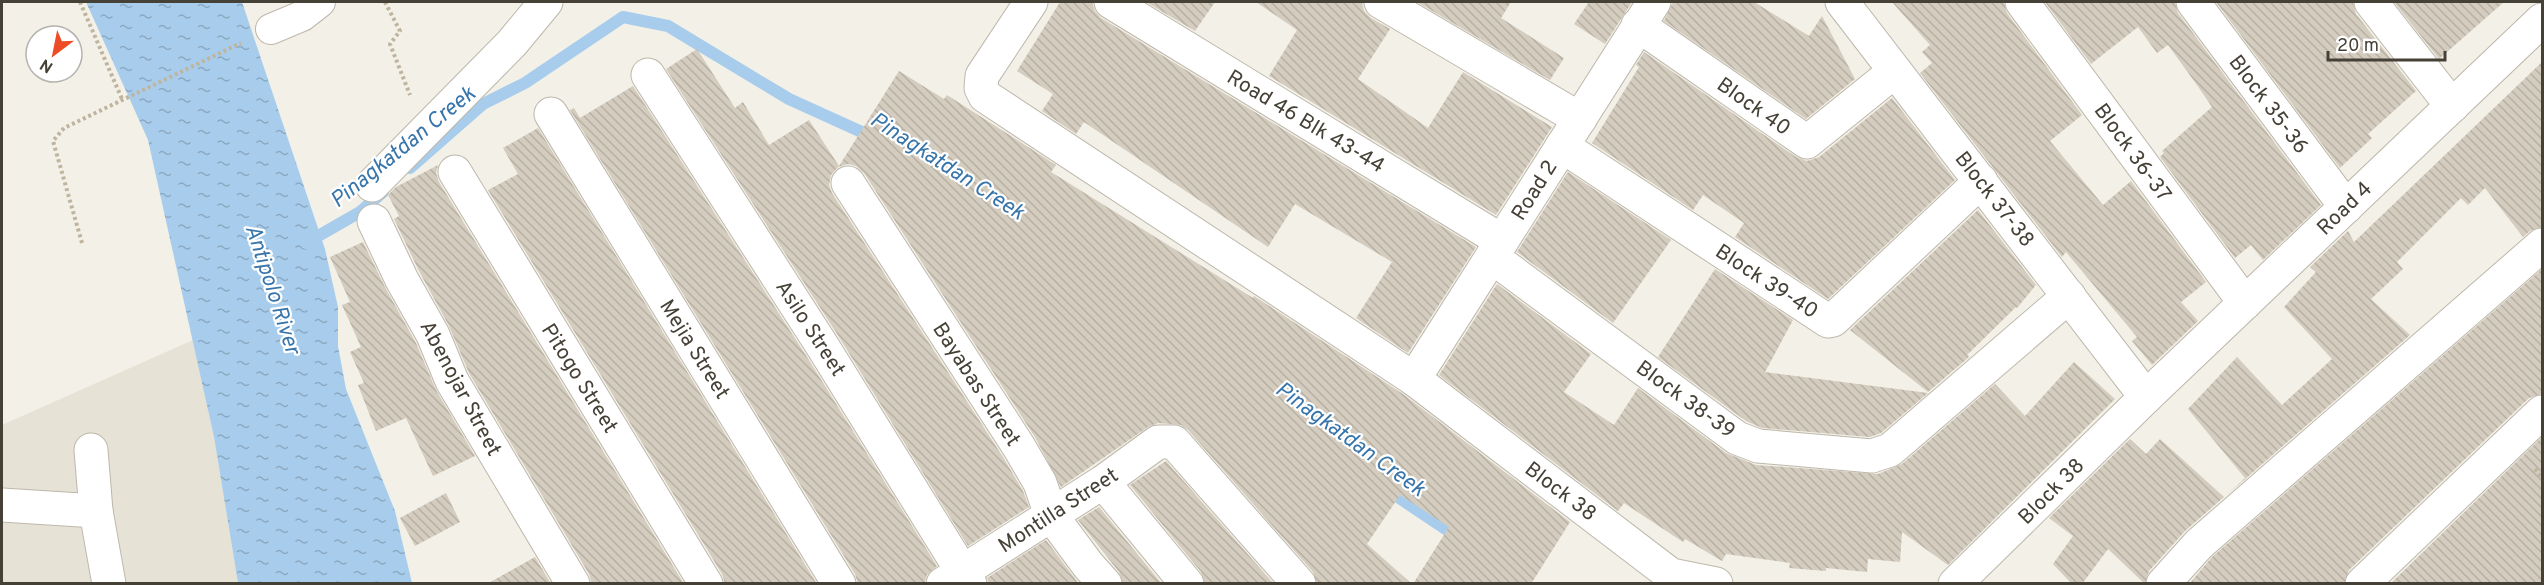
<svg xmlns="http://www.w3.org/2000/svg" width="2544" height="585" font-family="Overpass,sans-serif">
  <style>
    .residential { fill: #e6e2d6 }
    .water { fill: url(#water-ripples) }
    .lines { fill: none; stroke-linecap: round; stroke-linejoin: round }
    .stream { stroke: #a8cdec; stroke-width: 12 }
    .building { fill: url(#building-back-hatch) }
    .pedestrian-casing { stroke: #beb8ab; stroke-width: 32 }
    .minor-casing { stroke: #beb8ab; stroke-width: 35 }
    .path { stroke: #bfb49d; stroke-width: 4; stroke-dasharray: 3 3; stroke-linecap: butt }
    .pedestrian { stroke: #fff; stroke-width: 30 }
    .minor { stroke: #fff; stroke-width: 33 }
    .labels { text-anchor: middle; stroke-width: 4.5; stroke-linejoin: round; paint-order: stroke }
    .street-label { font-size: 21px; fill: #464137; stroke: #fff }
    .water-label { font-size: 22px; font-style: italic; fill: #3775ab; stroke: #fff }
  </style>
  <defs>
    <pattern id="water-ripples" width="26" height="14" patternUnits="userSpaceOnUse" patternTransform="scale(1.5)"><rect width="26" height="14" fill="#a8cdec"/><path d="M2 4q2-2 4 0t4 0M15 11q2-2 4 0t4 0" fill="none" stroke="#8ba8c0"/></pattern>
    <pattern id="building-back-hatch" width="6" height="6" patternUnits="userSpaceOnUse" patternTransform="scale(1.5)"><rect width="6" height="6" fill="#d4ccbe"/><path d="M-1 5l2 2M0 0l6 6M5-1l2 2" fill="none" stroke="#b7b0a4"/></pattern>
  </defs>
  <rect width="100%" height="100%" fill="#f3f0e8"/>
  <polygon class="residential" points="193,340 214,437 238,583 2,583 2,425"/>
  <polygon class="water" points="86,2 242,2 325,249 338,307 338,346 346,389 395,511 412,583 238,583 214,437 148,140"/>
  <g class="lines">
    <g class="stream">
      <polyline points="410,168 483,104 525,83 623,17 668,26 789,99 875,138"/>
      <polyline points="306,243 360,212 383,192"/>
      <polyline points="1386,489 1459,538"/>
    </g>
  </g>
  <g class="building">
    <polygon points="1060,2 1092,2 1095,11 1101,18 1476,247 1408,353 1356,318 1392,262 1295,204 1268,247 1084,122 1076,134 1042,111 1053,94 1017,71"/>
    <polygon points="1146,2 1215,2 1195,31"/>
    <polygon points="1256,2 1362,2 1364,11 1371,18 1390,29 1358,79 1428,128 1463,72 1552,127 1496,215 1269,76 1297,30"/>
    <polygon points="1417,2 1511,2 1501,18 1564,58 1550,80"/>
    <polygon points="1589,2 1632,2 1605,44 1574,24"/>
    <polygon points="1673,2 1754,2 1809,36 1822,16 1855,79 1806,119 1664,21"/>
    <polygon points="1892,2 2004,2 2007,13 2082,115 2050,141 2103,205 2131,181 2206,282 2181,302 2198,321 2152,365 2132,341 2137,337 2066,252 2062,257 1920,73 1932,63 1922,52 1930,45"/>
    <polygon points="2045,2 2175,2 2178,13 2321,205 2263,260 2251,245 2235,258 2160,157 2164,153 2162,151 2212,107 2197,85 2168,45 2157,53 2138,27 2091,64"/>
    <polygon points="2216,2 2353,2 2356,14 2416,91 2368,134 2372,138 2340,168"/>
    <polygon points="2394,2 2504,2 2439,59"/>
    <polygon points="697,49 735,108 743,102 769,145 809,120 839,166 899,71 944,99 947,95 1056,165 1051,172 1253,298 1254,296 1403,394 1570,522 1531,584 1413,584 1449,527 1400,495 1367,544 1412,584 1317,584 1313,572 1188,430 1181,425 1158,423 1148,427 1061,487 1035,437 864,173 856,166 848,164 838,167 831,175 829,185 832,193 1003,457 1023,491 1029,507 968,546 839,337 666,69"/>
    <polygon points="1644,52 1796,157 1807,161 1819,157 1892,98 1955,180 1828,299 1735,237 1744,223 1703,195 1693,210 1592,143 1639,67 1636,65"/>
    <polygon points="2542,62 2542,227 2530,231 2523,237 2485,188 2468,205 2461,198 2397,262 2403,269 2371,299 2410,335 2228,494 2245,478 2188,409 2237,357 2282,405 2332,359 2284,307 2316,272 2310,267 2348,231 2354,242"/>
    <polygon points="633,86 807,357 937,566 927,575 924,584 858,584 855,574 570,110 574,108 580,118"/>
    <polygon points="538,128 817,584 725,584 722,574 488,190 518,174 503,148"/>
    <polygon points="438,165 436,173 439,182 684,584 592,584 589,574 469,373 449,326 419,271 394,219 399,216 388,195 396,187"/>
    <polygon points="1568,172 1671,240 1613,323 1517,252"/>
    <polygon points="1978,210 2036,285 2017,308 2016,307 1967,355 1969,357 1928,392 1850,330"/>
    <polygon points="363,242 386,289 416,343 436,390 475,456 433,476 406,418 376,431 358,385 364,383 350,352 361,347 342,305 350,302 330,257"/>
    <polygon points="1715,269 1793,320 1765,372 1928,393 1881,433 1870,437 1762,428 1746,421 1658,357"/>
    <polygon points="2542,269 2542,394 2529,398 2349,570 2344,584 2189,584 2212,557"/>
    <polygon points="1497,284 1591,354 1564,392 1614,425 1638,388 1726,453 1756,465 1878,474 1902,464 1995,384 2025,416 2074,362 2115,399 1948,565 1902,532 1900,562 1868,559 1867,572 1826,568 1826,571 1789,568 1790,563 1726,554 1722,561 1685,539 1683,542 1624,503 1618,511 1439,375"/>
    <polygon points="2542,437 2542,584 2390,584"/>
    <polygon points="2130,439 2146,454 2160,439 2224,497 2185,531 2149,571 2145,584 2108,549 2082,584 2072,584 2053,564 2073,536 2049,518"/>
    <polygon points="1166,461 1274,584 1205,584 1201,572 1130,485"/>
    <polygon points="446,493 460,522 415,546 400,518"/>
    <polygon points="1099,507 1162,584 1123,584 1119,572 1078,520"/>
    <polygon points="1046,540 1079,584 989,584 987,578"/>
    <polygon points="535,557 551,584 487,584"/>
  </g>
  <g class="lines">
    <defs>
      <polyline id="pedestrian" points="271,29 302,16 320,2"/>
      <g id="minor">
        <polyline points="1031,2 982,76 981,88 985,96 1414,379 1671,575 1716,584"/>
        <polyline points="1111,2 1502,241"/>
        <polyline points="1381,2 1580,119"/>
        <polyline points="1842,2 2146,397"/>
        <polyline points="2022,2 2245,303"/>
        <polyline points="2193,2 2346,207"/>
        <polyline points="2371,2 2452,106"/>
        <polyline points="1638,25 1807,142 1895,71"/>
        <polyline points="648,75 823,347 970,584"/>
        <polyline points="551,114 839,584"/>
        <polyline points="1562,146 1828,321 1833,320 1981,181"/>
        <polyline points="455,172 706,584"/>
        <polyline points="848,183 1019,447 1040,483 1051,515 1088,565 1105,584"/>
        <polyline points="372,185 512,43 546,2"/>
        <polyline points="374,221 402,280 433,335 452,381 573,584"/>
        <polyline points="1492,257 1737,438 1758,446 1872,456 1890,450 2069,296"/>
        <polyline points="1414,379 1654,2"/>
        <polyline points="91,450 96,511 109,584"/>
        <polyline points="1103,482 1187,584"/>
        <polyline points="2,505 96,511"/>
        <polyline points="943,584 1103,482 1158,442 1174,442 1299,584"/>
        <polyline points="1955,584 2146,397 2542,20"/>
        <polyline points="2163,584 2199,544 2542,245"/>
        <polyline points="2362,584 2542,412"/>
      </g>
    </defs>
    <use href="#pedestrian" class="pedestrian-casing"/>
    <use href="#minor" class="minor-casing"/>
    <g class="path">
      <polyline points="80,2 122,99"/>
      <polyline points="385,2 400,31 390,44 410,95"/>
      <polyline points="82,243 53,141 64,128 241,43"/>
      <polyline points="2535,469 2542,478"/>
    </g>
    <use href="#pedestrian" class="pedestrian"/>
    <use href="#minor" class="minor"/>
  </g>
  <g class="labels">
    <g class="street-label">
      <text transform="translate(2269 104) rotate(53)" y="7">Block 35-36</text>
      <text transform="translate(1754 106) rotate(35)" y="7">Block 40</text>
      <text transform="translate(1306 121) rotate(31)" y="7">Road 46 Blk 43-44</text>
      <text transform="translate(2133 152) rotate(54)" y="7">Block 36-37</text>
      <text transform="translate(1534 190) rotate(-58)" y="7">Road 2</text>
      <text transform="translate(1995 199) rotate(52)" y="7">Block 37-38</text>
      <text transform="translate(2344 208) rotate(-44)" y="7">Road 4</text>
      <text transform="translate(1767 281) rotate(33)" y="7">Block 39-40</text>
      <text transform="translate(811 328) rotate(57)" y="7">Asilo Street</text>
      <text transform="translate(695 349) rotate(58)" y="7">Mejia Street</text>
      <text transform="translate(580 378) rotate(58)" y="7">Pitogo Street</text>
      <text transform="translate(977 384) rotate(57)" y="7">Bayabas Street</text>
      <text transform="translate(461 388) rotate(62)" y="7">Abenojar Street</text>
      <text transform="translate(1686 399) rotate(36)" y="7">Block 38-39</text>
      <text transform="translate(1561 491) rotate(37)" y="7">Block 38</text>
      <text transform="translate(2051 491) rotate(-45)" y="7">Block 38</text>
      <text transform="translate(1058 510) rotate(-33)" y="7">Montilla Street</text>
    </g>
    <g class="water-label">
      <text transform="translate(402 146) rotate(-39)" y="8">Pinagkatdan Creek</text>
      <text transform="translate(948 165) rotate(33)" y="8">Pinagkatdan Creek</text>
      <text transform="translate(274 289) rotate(72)" y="8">Antipolo River</text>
      <text transform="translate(1351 438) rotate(36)" y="8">Pinagkatdan Creek</text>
    </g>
  </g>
  <rect width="2544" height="585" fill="none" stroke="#464137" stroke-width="6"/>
  <g transform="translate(54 54) rotate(212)"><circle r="28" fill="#ffffff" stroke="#b5b3af" stroke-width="1.5"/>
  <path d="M0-4.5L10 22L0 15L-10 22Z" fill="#ec4c26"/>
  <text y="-9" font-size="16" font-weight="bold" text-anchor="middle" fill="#464137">N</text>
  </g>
  <path d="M2328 51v9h117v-9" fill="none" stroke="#464137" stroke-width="3"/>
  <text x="2337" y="51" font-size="18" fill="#464137" stroke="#ffffff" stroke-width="4.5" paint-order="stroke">20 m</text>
</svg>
